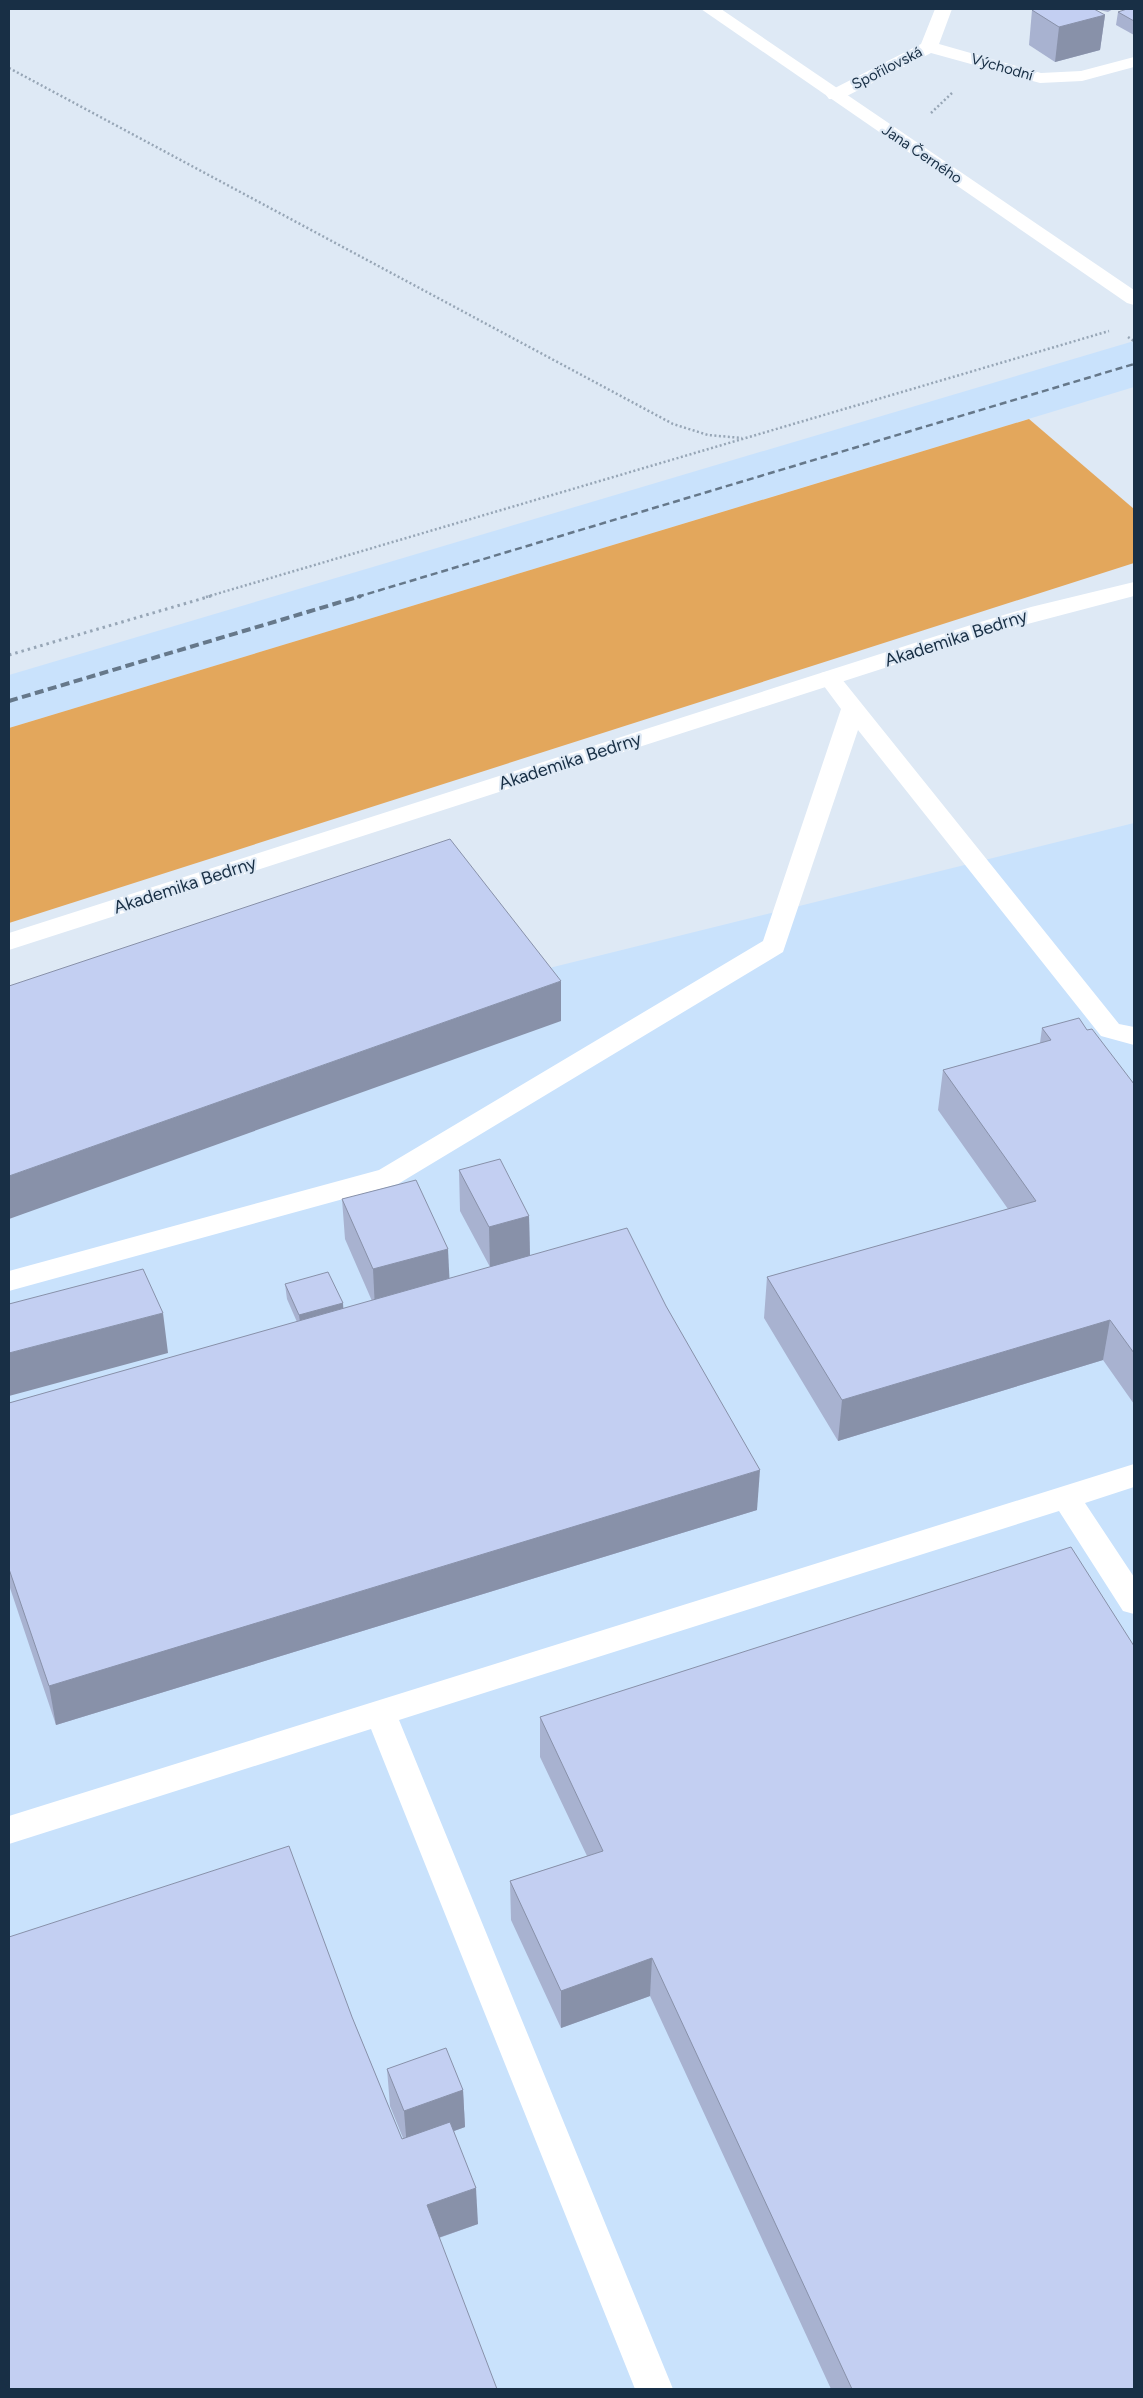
<svg xmlns="http://www.w3.org/2000/svg" width="1143" height="2398" font-family="Figtree,sans-serif">
  <style>
    .built { fill: #c9e2fc }
    .green { fill: #e3a75c }
    .lines { fill: none; stroke-linecap: round; stroke-linejoin: round }
    .path-far1 { stroke: #97a6b6; stroke-width: 2.5; stroke-dasharray: 2 2.5; stroke-linecap: butt }
    .path { stroke: #97a6b6; stroke-width: 3; stroke-dasharray: 2.5 4; stroke-linecap: butt }
    .service { fill: #fff; fill-rule: evenodd }
    .minor { fill: #fff; fill-rule: evenodd }
    .tertiary { fill: #fff; fill-rule: evenodd }
    .rail-far1 { stroke: #66788a; stroke-width: 2.5; stroke-dasharray: 7 4; stroke-linecap: butt }
    .rail { stroke: #66788a; stroke-width: 4; stroke-dasharray: 9 4.5; stroke-linecap: butt }
    .wall { fill: #a8b2d0 }
    .shaded-wall { fill: #8891a9 }
    .building { fill: #c3cff2; stroke: #8891a9 }
    .labels { text-anchor: middle; stroke-width: 4.5; stroke-linejoin: round; paint-order: stroke }
    .far-street-label { font-size: 15px; fill: #182f45; stroke: #dee9f5 }
    .street-label { font-size: 18px; fill: #182f45; stroke: #dee9f5 }
  </style>
  <rect width="100%" height="100%" fill="#dee9f5"/>
  <g class="built">
    <polygon points="1134,341 1134,387 9,728 9,675"/>
    <polygon points="1134,823 1134,2389 9,2389 9,1102"/>
  </g>
  <polygon class="green" points="1029,419 1134,509 1134,563 9,923 9,728"/>
  <g class="lines">
    <g class="path-far1">
      <polyline points="9,68 673,424 708,435 742,438"/>
      <polyline points="931,113 952,93"/>
      <polyline points="1128,337 1134,341"/>
      <polyline points="206,597 1109,331"/>
    </g>
    <polyline class="path" points="9,655 211,596"/>
    <g class="service">
      <polygon points="829,671 837,673 1119,1024 1134,1027 1134,1045 1101,1036 858,730 783,952 398,1184 9,1291 9,1271 379,1170 763,941 841,709 818,678 821,673"/>
      <polygon points="1134,1464 1134,1487 1085,1503 1134,1577 1134,1614 1123,1611 1059,1511 399,1720 673,2389 635,2389 371,1729 9,1844 9,1816"/>
    </g>
    <g class="minor">
      <polygon points="935,9 952,9 939,44 1041,73 1081,71 1134,57 1134,67 1082,81 1040,83 931,53 841,99 829,99 826,95 829,91 921,44"/>
      <polygon points="1134,582 1134,596 993,633 9,950 9,933 977,623 1031,607"/>
    </g>
    <polygon class="tertiary" points="701,9 721,9 1134,290 1134,305 1127,303"/>
    <polyline class="rail-far1" points="357,597 1134,364"/>
    <polyline class="rail" points="9,701 361,596"/>
  </g>
  <g class="wall">
    <polygon points="1095,9 1113,9 1108,12"/>
    <polygon points="1134,9 1134,35 1116,25 1118,12"/>
    <polygon points="1032,10 1105,15 1100,50 1055,62 1029,45"/>
    <polygon points="1042,1028 1087,1030 1134,1084 1134,1404 1103,1360 838,1441 764,1318 767,1277 1008,1209 938,1110 943,1070 1040,1043"/>
    <polygon points="459,1170 529,1216 530,1256 757,1510 56,1725 9,1585 9,1403 297,1322 287,1299 285,1284 343,1303 343,1309 372,1301 345,1239 342,1199 450,1279 490,1267 460,1211"/>
    <polygon points="540,1717 1134,2389 831,2389 650,1996 561,2028 511,1920 510,1881 587,1856 540,1757"/>
    <polygon points="352,2017 402,2139 403,2138 390,2106 387,2069 463,2090 465,2127 454,2131 478,2224 439,2238"/>
  </g>
  <g class="shaded-wall">
    <polygon points="1105,15 1100,50 1055,62 1059,27"/>
    <polygon points="561,981 561,1021 9,1219 9,1176"/>
    <polygon points="529,1216 530,1257 490,1268 489,1227"/>
    <polygon points="448,1249 450,1289 375,1309 373,1269"/>
    <polygon points="343,1303 344,1318 301,1330 299,1315"/>
    <polygon points="163,1313 168,1353 9,1396 9,1353"/>
    <polygon points="1110,1320 1103,1360 838,1441 842,1400"/>
    <polygon points="760,1470 757,1510 56,1725 49,1686"/>
    <polygon points="652,1958 650,1996 561,2028 561,1991"/>
    <polygon points="463,2090 465,2127 407,2148 404,2111"/>
    <polygon points="476,2188 478,2224 429,2241 427,2205"/>
  </g>
  <g class="building">
    <polygon points="1035,9 1094,9 1105,15 1059,27 1032,10"/>
    <polygon points="1127,9 1134,9 1134,21 1118,12"/>
    <polygon points="450,839 561,981 9,1176 9,986"/>
    <polygon points="1079,1018 1087,1030 1092,1029 1134,1084 1134,1353 1110,1320 842,1400 767,1277 1036,1201 943,1070 1051,1040 1042,1028"/>
    <polygon points="500,1159 529,1216 489,1227 459,1170"/>
    <polygon points="416,1180 448,1249 373,1269 342,1199"/>
    <polygon points="627,1228 666,1306 760,1470 49,1686 9,1569 9,1403"/>
    <polygon points="143,1269 163,1313 9,1353 9,1304"/>
    <polygon points="328,1272 343,1303 299,1315 285,1284"/>
    <polygon points="1071,1547 1134,1646 1134,2389 852,2389 652,1958 561,1991 510,1881 603,1851 540,1717"/>
    <polygon points="289,1846 352,2017 402,2139 450,2122 476,2188 427,2205 497,2389 9,2389 9,1937"/>
    <polygon points="446,2048 463,2090 404,2111 387,2069"/>
  </g>
  <g class="labels">
    <g class="far-street-label">
      <text transform="translate(1002 67) rotate(16)" y="5">Východní</text>
      <text transform="translate(887 68) rotate(-27)" y="5">Spořilovská</text>
      <text transform="translate(922 154) rotate(34)" y="5">Jana Černého</text>
    </g>
    <g class="street-label">
      <text transform="translate(956 638) rotate(-18)" y="6">Akademika Bedrny</text>
      <text transform="translate(570 761) rotate(-18)" y="6">Akademika Bedrny</text>
      <text transform="translate(185 885) rotate(-18)" y="6">Akademika Bedrny</text>
    </g>
  </g>
  <rect width="1143" height="2398" fill="none" stroke="#182f45" stroke-width="20"/>
</svg>
